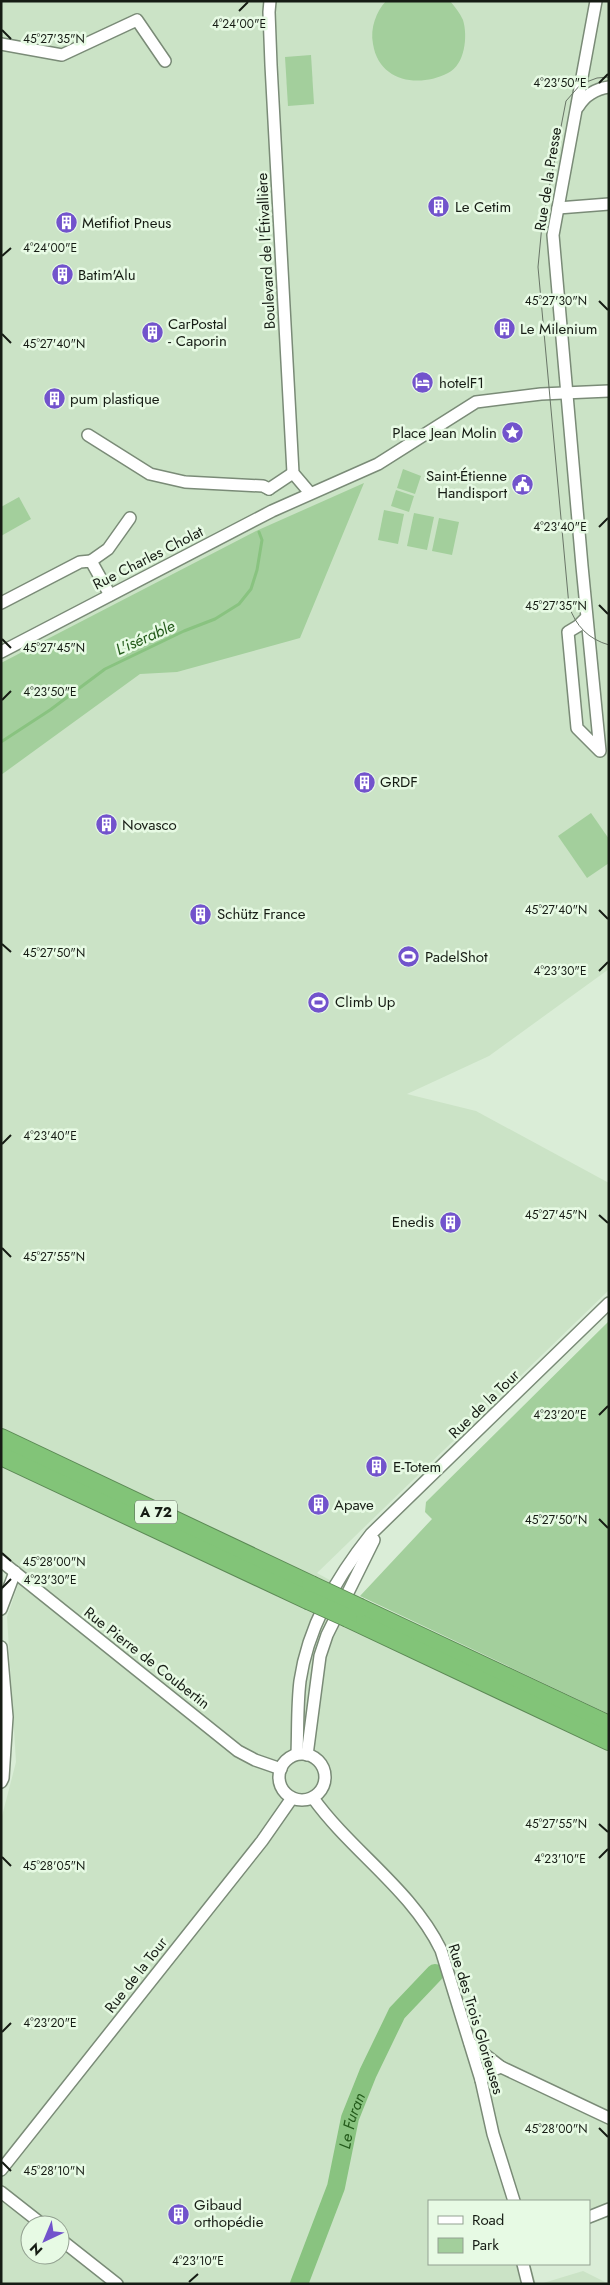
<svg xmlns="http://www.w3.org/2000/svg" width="610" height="2285" font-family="Jost,sans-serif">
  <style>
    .built { fill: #cbe3c6; fill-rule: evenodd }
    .green { fill: #a3cf9c }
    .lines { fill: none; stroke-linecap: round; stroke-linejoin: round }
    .stream { stroke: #89c380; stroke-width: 3 }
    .river { stroke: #89c380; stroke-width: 18 }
    .minor-casing { stroke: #7a8b77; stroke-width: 14 }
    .highway-casing { stroke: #5c8955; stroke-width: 20 }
    .minor { stroke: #fff; stroke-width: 11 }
    .highway { stroke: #82c478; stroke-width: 18 }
    .tram { stroke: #697567; stroke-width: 1 }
    .highway-bridge-casing { stroke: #5c8955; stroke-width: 20; stroke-linecap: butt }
    .highway-bridge { stroke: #82c478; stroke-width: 18 }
    .ticks { fill: none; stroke: #161c14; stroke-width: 2 }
    .labels { text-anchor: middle; stroke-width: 5; stroke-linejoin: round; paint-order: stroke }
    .shield { fill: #e7fae4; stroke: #555f52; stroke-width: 1 }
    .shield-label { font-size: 14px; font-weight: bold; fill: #161c14 }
    .street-label { font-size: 15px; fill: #161c14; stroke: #e7fae4 }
    .poi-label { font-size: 15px; fill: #161c14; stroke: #e7fae4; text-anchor: start }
    .water-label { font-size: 16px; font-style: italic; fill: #245b1b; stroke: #e7fae4 }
    .ticks-label { font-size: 12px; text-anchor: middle; fill: #161c14; stroke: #e7fae4; stroke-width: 5; stroke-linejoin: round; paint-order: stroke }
  </style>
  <rect width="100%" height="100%" fill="#daedd7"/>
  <g class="built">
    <path d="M 1,1 L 609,1 L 609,969 L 489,1056 L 407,1094 L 476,1111 L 609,1183 L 609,1290 L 317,1573 L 609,1735 L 609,2204 L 589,2212 L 589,2201 L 429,2201 L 429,2264 L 530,2264 L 536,2284 L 1,2284 L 1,1820 L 16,1762 L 7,1617 L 19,1582 L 1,1562 ZM 30,2225 L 60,2225 L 60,2255 L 30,2255 Z"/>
    <polygon points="583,2271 609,2284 540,2284"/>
  </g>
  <g class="green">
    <path d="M 386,1 L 450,1 C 455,7 460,13 463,20 C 468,36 465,65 448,73 C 419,88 379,82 373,44 C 370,28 376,12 386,1 Z"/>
    <polygon points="311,55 314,104 288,106 285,57"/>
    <polygon points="403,469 421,476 415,494 397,488"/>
    <polygon points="364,483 300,638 177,672 140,674 1,775 1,663 256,531"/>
    <polygon points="396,490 414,496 409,512 391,506"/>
    <polygon points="19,497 31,519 1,536 1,507"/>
    <polygon points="384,510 404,514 398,544 378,540"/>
    <polygon points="414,513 434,517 427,550 407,546"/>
    <polygon points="439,518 459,522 452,555 432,551"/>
    <polygon points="591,813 609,839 609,863 587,878 558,836"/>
    <polygon points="609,1321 609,1714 360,1596 432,1519 425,1512 426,1502"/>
  </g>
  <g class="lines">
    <polyline class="stream" points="1,742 50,710 105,669 184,631 215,619 239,604 251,589 257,570 262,540 259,532"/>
    <path class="river" id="s1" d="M 299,2284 L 336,2187 L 350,2118 L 368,2073 L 397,2013 L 435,1973"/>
    <defs>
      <g id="minor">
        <polyline points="270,1 269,12 271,65 293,473 310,493"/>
        <polyline points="1,44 62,55 137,20 165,61"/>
        <path d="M 578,107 C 585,95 595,89 609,87"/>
        <polyline points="558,208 609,204"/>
        <polyline points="88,435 150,474 185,482 263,486 269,489"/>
        <polyline points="269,489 293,473"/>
        <polyline points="91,561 108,549 130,518"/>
        <polyline points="1,603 80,562 91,561 110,595"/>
        <polyline points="587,617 578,626 568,632 577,728 600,751 582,566 553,235 596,1"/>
        <polyline points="1,652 272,511 378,464 476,402 541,394 609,391"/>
        <polyline points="1,1561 238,1751 255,1760 281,1769"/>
        <polyline points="1,1609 15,1572"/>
        <polyline points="1,1647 7,1717 3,1778 1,1782"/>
        <path d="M 297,1754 C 298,1730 297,1706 300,1681 C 308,1626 336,1578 371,1534 L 609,1303"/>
        <circle cx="302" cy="1777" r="23"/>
        <polyline points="307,1755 320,1656 327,1635 374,1540"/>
        <path d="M 313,1798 C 352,1852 411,1889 441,1950 L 481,2080 L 493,2134 L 514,2201"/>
        <polyline points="470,2043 501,2067 609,2118"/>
        <polyline points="481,2080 490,2071 501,2067"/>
        <polyline points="1,2170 262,1841 292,1798"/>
        <polyline points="1,2192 43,2225"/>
        <polyline points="589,2217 609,2209"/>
        <polyline points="60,2239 117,2284"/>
        <polyline points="523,2264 528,2284"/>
      </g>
      <g id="highway">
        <polyline points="1,1438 311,1585"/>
        <polyline points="1,1456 308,1600"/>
        <polyline points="360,1608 609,1725"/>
        <polyline points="348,1618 609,1741"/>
      </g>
    </defs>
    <use href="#minor" class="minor-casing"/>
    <use href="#highway" class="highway-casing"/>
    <use href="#minor" class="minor"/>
    <use href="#highway" class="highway"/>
    <path class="tram" d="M 609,77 L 597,78 L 581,84 L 566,101 L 542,225 L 538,267 L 569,606 C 576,626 588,639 609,645"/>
    <defs>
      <g id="highway-bridge">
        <polyline points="311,1585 360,1608"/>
        <polyline points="308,1600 348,1618"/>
      </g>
    </defs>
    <use href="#highway-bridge" class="highway-bridge-casing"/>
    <use href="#highway-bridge" class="highway-bridge"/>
  </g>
  <path class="ticks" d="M 239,11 L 248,2M 2,30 L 11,39M 599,83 L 608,74M 2,256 L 11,248M 599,301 L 608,310M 2,334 L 11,343M 599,527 L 608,518M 599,605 L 608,614M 2,639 L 11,648M 2,700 L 11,691M 599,910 L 608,919M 2,944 L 11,952M 599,971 L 608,962M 2,1144 L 11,1135M 599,1215 L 608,1223M 2,1248 L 11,1257M 599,1415 L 608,1406M 599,1519 L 608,1528M 2,1553 L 11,1561M 2,1588 L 11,1579M 599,1824 L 608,1832M 2,1857 L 11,1866M 599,1858 L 608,1849M 2,2032 L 11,2023M 599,2128 L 608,2137M 2,2162 L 11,2171M 189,2282 L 198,2274"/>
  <defs>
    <symbol id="building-disc" viewBox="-11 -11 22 22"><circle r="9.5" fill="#7253cc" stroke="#e7fae4"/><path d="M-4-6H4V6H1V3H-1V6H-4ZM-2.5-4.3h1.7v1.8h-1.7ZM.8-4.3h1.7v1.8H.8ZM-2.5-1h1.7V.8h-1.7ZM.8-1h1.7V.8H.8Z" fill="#fff"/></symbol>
    <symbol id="hotel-disc" viewBox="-11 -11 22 22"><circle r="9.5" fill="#7253cc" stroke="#e7fae4"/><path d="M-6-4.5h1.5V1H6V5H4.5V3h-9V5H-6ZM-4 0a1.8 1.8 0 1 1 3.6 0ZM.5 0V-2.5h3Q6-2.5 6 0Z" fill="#fff"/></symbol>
    <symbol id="sight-disc" viewBox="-11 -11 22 22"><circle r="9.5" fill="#7253cc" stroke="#e7fae4"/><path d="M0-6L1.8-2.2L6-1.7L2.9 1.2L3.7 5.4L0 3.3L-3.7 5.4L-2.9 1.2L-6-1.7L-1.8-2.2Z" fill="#fff"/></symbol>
    <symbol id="civic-disc" viewBox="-11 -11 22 22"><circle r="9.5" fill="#7253cc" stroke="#e7fae4"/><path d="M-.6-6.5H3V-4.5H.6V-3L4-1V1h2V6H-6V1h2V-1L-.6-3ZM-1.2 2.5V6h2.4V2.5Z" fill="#fff"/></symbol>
    <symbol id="stadium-disc" viewBox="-11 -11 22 22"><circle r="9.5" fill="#7253cc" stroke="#e7fae4"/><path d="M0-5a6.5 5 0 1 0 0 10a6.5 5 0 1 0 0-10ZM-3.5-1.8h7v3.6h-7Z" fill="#fff"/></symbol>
  </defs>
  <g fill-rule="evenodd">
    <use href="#building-disc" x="426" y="194" width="25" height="25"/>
    <use href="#building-disc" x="54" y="210" width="25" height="25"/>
    <use href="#building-disc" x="50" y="262" width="25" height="25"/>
    <use href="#building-disc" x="492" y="316" width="25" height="25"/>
    <use href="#building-disc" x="140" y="320" width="25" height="25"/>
    <use href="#hotel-disc" x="410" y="370" width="25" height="25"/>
    <use href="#building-disc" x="42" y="386" width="25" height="25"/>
    <use href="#sight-disc" x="500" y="420" width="25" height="25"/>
    <use href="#civic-disc" x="510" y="472" width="25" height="25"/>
    <use href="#building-disc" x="352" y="770" width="25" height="25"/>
    <use href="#building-disc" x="94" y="812" width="25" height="25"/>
    <use href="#building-disc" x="188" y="902" width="25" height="25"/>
    <use href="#stadium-disc" x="396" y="944" width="25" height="25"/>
    <use href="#stadium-disc" x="306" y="990" width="25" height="25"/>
    <use href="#building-disc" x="438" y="1210" width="25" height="25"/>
    <use href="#building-disc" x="364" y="1454" width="25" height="25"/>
    <use href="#building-disc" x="306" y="1492" width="25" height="25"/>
    <use href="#building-disc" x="166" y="2202" width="25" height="25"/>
  </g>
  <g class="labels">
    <rect class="shield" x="135" y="1500.5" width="42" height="23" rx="4"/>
    <g class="shield-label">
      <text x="156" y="1517">A 72</text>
    </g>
    <g class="street-label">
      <text transform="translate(548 179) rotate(-81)" y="5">Rue de la Presse</text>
      <text transform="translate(266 251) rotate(-93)" y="5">Boulevard de l'Étivallière</text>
      <text transform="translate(148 558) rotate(-27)" y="5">Rue Charles Cholat</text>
      <text transform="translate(484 1404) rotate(-44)" y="5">Rue de la Tour</text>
      <text transform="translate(147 1658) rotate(38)" y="5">Rue Pierre de Coubertin</text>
      <text transform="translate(136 1975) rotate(-52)" y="5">Rue de la Tour</text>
      <text transform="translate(476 2019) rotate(73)" y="5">Rue des Trois Glorieuses</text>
    </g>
    <g class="poi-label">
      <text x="455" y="212">Le Cetim</text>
      <text x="82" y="228">Metifiot Pneus</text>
      <text x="78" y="280">Batim'Alu</text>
      <text x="168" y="329">CarPostal<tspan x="168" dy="17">- Caporin</tspan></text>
      <text x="520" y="334">Le Milenium</text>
      <text x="439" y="388">hotelF1</text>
      <text x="70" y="404">pum plastique</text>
      <text x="497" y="438" text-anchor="end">Place Jean Molin</text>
      <text x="507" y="481" text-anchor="end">Saint-Étienne<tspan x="507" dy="17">Handisport</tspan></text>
      <text x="380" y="787">GRDF</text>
      <text x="122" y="830">Novasco</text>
      <text x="217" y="919">Schütz France</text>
      <text x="425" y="962">PadelShot</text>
      <text x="335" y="1007">Climb Up</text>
      <text x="434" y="1227" text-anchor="end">Enedis</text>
      <text x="393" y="1472">E-Totem</text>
      <text x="334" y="1510">Apave</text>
      <text x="194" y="2210">Gibaud<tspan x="194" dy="17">orthopédie</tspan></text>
    </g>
    <g class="water-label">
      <text transform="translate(145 637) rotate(-24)" y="6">L'isérable</text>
      <text dy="6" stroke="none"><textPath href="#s1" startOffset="172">Le Furan</textPath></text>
    </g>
  </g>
  <g class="ticks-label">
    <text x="239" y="28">4°24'00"E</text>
    <text x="54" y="43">45°27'35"N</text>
    <text x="560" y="87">4°23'50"E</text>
    <text x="50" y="252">4°24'00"E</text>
    <text x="556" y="305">45°27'30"N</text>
    <text x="54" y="348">45°27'40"N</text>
    <text x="560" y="531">4°23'40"E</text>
    <text x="556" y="610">45°27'35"N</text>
    <text x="54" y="652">45°27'45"N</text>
    <text x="50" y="696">4°23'50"E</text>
    <text x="556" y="914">45°27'40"N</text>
    <text x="54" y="957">45°27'50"N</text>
    <text x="560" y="975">4°23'30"E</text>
    <text x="50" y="1140">4°23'40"E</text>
    <text x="556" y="1219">45°27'45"N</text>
    <text x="54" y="1261">45°27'55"N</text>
    <text x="560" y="1419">4°23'20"E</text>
    <text x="556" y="1524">45°27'50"N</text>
    <text x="54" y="1566">45°28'00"N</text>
    <text x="50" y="1584">4°23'30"E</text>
    <text x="556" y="1828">45°27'55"N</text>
    <text x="560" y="1863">4°23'10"E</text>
    <text x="54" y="1870">45°28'05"N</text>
    <text x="50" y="2027">4°23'20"E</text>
    <text x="556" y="2133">45°28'00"N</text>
    <text x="54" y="2175">45°28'10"N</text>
    <text x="198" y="2265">4°23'10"E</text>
  </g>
  <rect width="610" height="2285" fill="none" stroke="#161c14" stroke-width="5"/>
  <rect x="428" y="2200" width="162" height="65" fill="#e7fae4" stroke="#93a191"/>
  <rect x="438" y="2216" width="25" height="8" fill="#ffffff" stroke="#93a191"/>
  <text x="472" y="2225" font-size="15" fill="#161c14">Road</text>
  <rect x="438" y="2238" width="25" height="15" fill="#a3cf9c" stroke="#93a191"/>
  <text x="472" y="2250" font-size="15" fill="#161c14">Park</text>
  <g transform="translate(45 2240) rotate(224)"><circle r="24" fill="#e7fae4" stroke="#93a191"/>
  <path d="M0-4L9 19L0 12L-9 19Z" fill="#7253cc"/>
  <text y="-8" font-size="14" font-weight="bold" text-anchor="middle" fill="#161c14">N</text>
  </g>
</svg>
